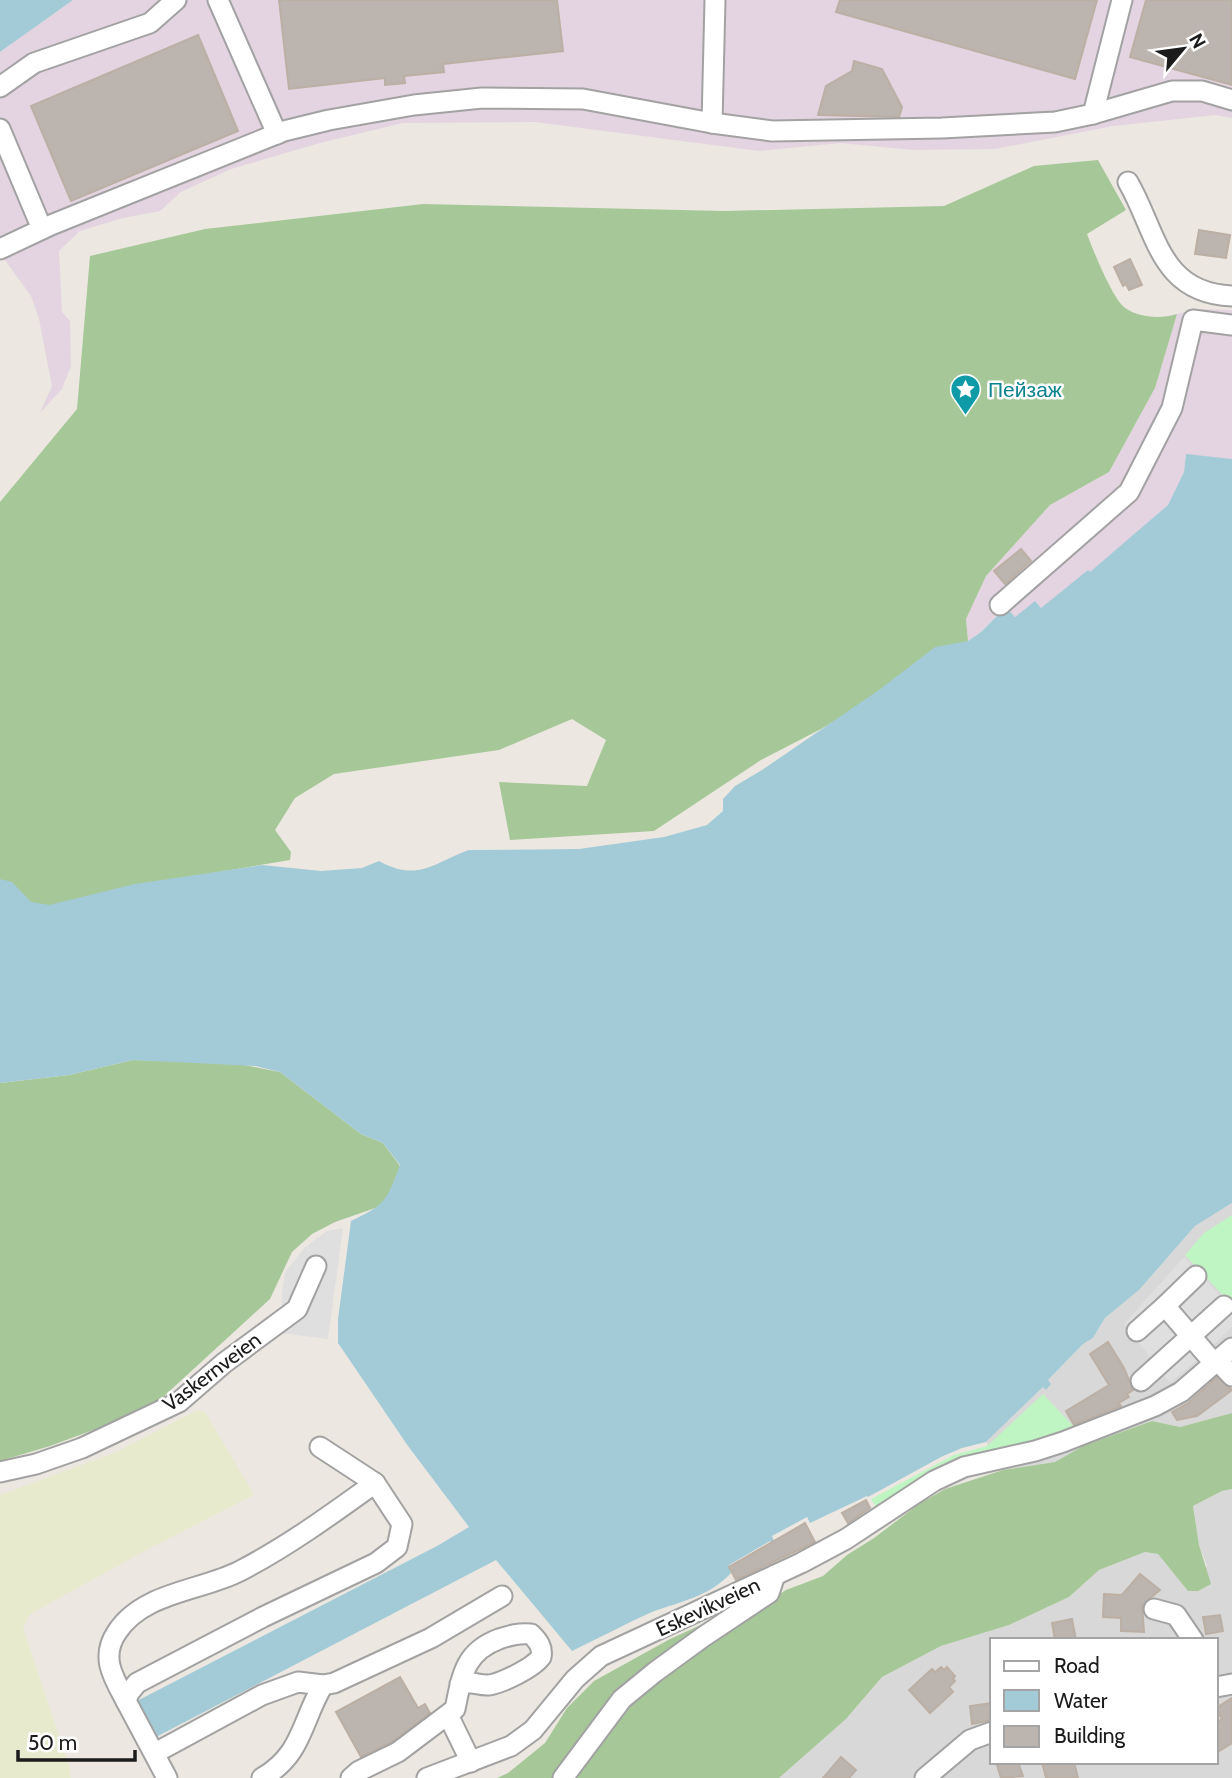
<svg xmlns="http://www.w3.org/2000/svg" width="1232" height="1778" font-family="Cabin,sans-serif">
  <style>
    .residential { fill: #d9d8d8; fill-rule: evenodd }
    .industrial { fill: #e4d3e1 }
    .farmland { fill: #e7eacc }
    .forest { fill: #a6c898 }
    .park { fill: #bff4c3 }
    .parking { fill: #dfdfdf }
    .water { fill: #a3cbd7 }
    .building { fill: #bcb4ae; stroke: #bcafa4; stroke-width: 2 }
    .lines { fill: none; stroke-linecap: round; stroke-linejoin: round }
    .minor-casing { stroke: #a2a2a2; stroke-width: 23 }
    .minor { stroke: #fff; stroke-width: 19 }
    .labels { text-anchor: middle; stroke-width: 5; stroke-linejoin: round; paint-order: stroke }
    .culture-label { font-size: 21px; fill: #0d838f; stroke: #fff; text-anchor: start }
    .street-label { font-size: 21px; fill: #1b1b1b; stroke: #fff }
  </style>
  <rect width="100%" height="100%" fill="#ece8e1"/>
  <g class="residential">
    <polygon points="1232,1203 1232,1413 1180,1427 1152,1421 1083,1446 1055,1462 1003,1470 986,1442 1043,1387 1051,1384 1048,1380 1083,1344 1093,1338 1105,1318 1139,1290 1195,1226"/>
    <path d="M 1232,1489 L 1232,1778 L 779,1778 L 846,1719 L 882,1677 L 941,1646 L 1009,1625 L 1069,1597 L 1099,1570 L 1145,1552 L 1158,1554 L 1188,1591 L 1207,1566 L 1199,1545 L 1193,1506 L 1222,1491 ZM 992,1640 L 1216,1640 L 1216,1762 L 992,1762 Z"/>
  </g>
  <g class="industrial">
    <polygon points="73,0 1232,0 1232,118 1216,115 1113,126 995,149 914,150 840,143 759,151 535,122 403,123 320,143 231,169 181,192 160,211 123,218 80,231 59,251 62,312 70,321 71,366 62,389 40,413 52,386 39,319 31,296 0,253 0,52"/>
    <polygon points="1197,309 1232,310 1232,459 1186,455 1184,472 1168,505 1102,563 1090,573 1088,571 1041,608 1035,602 1015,617 1005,608 981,632 968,641 966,619 986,576 1050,505 1109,472 1155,388 1177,314"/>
  </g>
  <polygon class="farmland" points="196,1411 205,1412 254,1495 152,1547 30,1614 23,1628 70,1769 71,1778 0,1778 0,1495 114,1453"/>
  <g class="forest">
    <path d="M 1098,160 L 1126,210 L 1087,234 C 1093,250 1112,297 1124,307 C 1138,318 1161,319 1177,314 L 1155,388 L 1109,472 L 1050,505 L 986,576 L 966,619 L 968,641 L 821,729 L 761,760 L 654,831 L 510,840 L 499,782 L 587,786 L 606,740 L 572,719 L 499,750 L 334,774 L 295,798 L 275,830 L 291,852 L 290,860 L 111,890 L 52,935 L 0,911 L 0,502 L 77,409 L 90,256 L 205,229 L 423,204 L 724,211 L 944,206 L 1034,166 Z"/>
    <polygon points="133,1060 234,1063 280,1072 361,1134 383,1143 400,1166 387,1199 378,1207 335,1222 312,1234 292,1252 270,1299 150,1409 50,1446 0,1461 0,1083 69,1075"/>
    <polygon points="1232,1413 1232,1489 1222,1491 1193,1506 1199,1545 1211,1584 1198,1591 1188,1591 1158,1554 1145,1552 1099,1570 1069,1597 1009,1625 941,1646 882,1677 846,1719 779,1778 497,1778 508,1773 545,1743 567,1708 594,1681 670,1639 716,1618 756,1609 786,1590 823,1576 847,1555 874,1538 919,1504 945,1489 1003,1470 1055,1462 1083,1446 1152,1421 1180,1427"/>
  </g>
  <g class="park">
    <polygon points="1232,1215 1232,1305 1185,1255 1204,1233"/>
    <polygon points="1043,1394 1078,1431 1029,1445 976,1454 953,1463 878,1510 871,1499 954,1455 987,1446"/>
  </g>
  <g class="parking">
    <polygon points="343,1228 328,1339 281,1333 282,1294 285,1273 304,1248 327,1231"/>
    <polygon points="1184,1257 1232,1308 1232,1327 1202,1356 1170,1383 1124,1324"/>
  </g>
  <g class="water">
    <polygon points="0,0 73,0 0,52"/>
    <path d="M 1186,454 L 1232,459 L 1232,1203 L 1195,1226 L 1139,1290 L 1105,1318 L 1093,1338 L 1083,1344 L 1048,1380 L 1051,1384 L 1046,1390 L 1043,1387 L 986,1442 L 962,1448 L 941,1457 L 868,1497 L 867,1496 L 810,1523 L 807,1517 L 772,1536 L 776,1546 L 774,1547 L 770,1541 L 729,1565 L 731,1573 C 709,1597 681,1601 652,1612 C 625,1624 599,1638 572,1651 L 496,1560 L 156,1737 L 133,1703 L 437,1546 L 469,1527 L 408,1446 L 338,1343 L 338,1319 L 351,1221 C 386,1204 386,1202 400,1165 L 383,1143 L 361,1134 L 280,1072 L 255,1066 L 133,1060 L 69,1075 L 0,1083 L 0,879 L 12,882 L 31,902 L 49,905 L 135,884 L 262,865 L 321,871 L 362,868 L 379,861 C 419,883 434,862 469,850 L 579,849 L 664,837 L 707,825 L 723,811 L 723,799 L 735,786 L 762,770 L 879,690 L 935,647 L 968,641 L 981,632 L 1006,607 L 1015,617 L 1035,601 L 1041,608 L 1088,570 L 1090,572 L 1168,505 L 1184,472 Z"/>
  </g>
  <g class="building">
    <polygon points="279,0 557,0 563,51 443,64 444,72 404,76 405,83 385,85 385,78 289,89"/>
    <polygon points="840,0 1097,0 1075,79 836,12"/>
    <polygon points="1146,0 1232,0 1232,85 1130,57"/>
    <polygon points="198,35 238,131 71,201 31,106"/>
    <polygon points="854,61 882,69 902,107 899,117 818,115 826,86 852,71"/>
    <polygon points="1199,230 1230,235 1226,258 1195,254"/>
    <polygon points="1130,259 1142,285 1129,290 1126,284 1123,286 1114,267"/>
    <polygon points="1021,549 1031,561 1005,584 994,571"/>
    <polygon points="1108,1342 1124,1368 1133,1390 1127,1394 1129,1397 1119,1403 1121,1406 1074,1425 1066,1411 1109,1385 1090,1354"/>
    <polygon points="1217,1377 1232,1390 1197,1416 1177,1420 1172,1412 1188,1403"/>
    <polygon points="866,1500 870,1508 848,1523 842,1513"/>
    <polygon points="805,1523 815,1542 736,1580 729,1567"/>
    <polygon points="1140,1574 1160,1590 1142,1605 1144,1632 1121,1631 1121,1618 1103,1617 1104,1594 1122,1595"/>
    <polygon points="1220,1615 1223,1631 1206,1634 1203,1617"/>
    <polygon points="1072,1619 1076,1640 1055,1640 1052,1623"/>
    <polygon points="941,1667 944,1670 947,1667 955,1676 953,1679 955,1681 949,1687 953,1692 930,1713 909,1690 932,1669 935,1672"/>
    <polygon points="400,1677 418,1708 425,1704 430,1713 392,1742 361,1757 336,1712"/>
    <polygon points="1232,1698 1232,1743 1216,1753 1216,1723 1222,1719 1216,1708"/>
    <polygon points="992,1703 992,1720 972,1724 970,1706"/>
    <polygon points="841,1757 856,1770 849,1778 823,1778"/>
    <polygon points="996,1762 1018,1762 1023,1776 1001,1778"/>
    <polygon points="1042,1762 1074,1762 1078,1778 1046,1778"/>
  </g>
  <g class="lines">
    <defs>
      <g id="minor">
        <polyline points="218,0 277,134"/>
        <polyline points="0,87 34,63 150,23 176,0"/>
        <polyline points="1093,114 1122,0"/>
        <polyline points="712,123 715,0"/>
        <polyline points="0,129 42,229"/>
        <path d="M 1128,182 C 1157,232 1159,293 1232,296"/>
        <polyline points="0,249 51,225 284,131 329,120 414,105 482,98 583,99 712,123 772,131 942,128 1055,122 1093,114 1172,91 1202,91 1232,100"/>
        <polyline points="1000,605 1129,492 1172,408 1193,320 1232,325"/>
        <polyline points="1196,1276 1165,1306 1214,1363"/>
        <polyline points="1137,1331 1165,1306"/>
        <polyline points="1217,1360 1232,1376"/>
        <polyline points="1141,1381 1224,1306"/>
        <polyline points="0,1472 36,1464 82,1448 179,1402 224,1363 297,1309 316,1266"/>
        <polyline points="1154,1609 1176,1615 1193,1640"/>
        <polyline points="1216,1687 1232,1684"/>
        <path d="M 126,1701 C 113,1677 100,1657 117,1632 C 143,1592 201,1591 240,1571 C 288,1546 332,1514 375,1483"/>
        <polyline points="448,1715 471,1762"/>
        <polyline points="155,1753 262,1695 298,1682 323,1685 334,1683 431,1638 502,1596"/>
        <polyline points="167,1778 126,1701 129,1693 137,1683 263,1617 376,1563 397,1547 402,1524 375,1483 320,1447"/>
        <path d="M 262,1778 C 303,1754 301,1722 323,1685"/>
        <path d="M 351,1778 L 359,1771 L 398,1752 L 455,1709 C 462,1676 464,1652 499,1639 C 511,1635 519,1633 531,1634 C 538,1641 543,1647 541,1657 C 533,1668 502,1683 489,1685 C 478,1686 471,1680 460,1684"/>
        <polyline points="427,1778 511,1746 533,1730 575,1679 601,1656 801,1563 846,1539 934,1481 964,1467 1035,1451 1063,1442 1155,1406 1181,1392 1232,1348"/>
        <polyline points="563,1778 622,1699 655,1672 703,1637 769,1593 775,1575"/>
        <polyline points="925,1778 970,1740 992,1732"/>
      </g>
    </defs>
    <use href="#minor" class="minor-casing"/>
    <use href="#minor" class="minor"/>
  </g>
  <defs>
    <symbol id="sight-pin" viewBox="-11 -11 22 30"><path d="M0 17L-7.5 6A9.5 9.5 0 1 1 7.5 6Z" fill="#0f9aa8" stroke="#fff"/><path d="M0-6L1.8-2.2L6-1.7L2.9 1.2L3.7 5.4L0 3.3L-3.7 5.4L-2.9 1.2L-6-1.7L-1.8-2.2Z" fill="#fff"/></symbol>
  </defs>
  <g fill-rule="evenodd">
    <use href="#sight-pin" x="948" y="372" width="35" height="47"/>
  </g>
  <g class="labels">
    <g class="culture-label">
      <text x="988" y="397">Пейзаж</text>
    </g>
    <g class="street-label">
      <text transform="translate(212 1372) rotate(-37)" y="7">Vaskernveien</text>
      <text transform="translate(708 1607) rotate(-25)" y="7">Eskevikveien</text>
    </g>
  </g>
  <rect x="990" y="1638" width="228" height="126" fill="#ffffff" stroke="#a4a4a4" stroke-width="2"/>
  <rect x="1004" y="1661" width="35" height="10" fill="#ffffff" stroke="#a4a4a4" stroke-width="2"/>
  <text x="1054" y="1673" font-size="21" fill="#1b1b1b">Road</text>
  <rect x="1004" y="1690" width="35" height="21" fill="#a3cbd7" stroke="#a4a4a4" stroke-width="2"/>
  <text x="1054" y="1708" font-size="21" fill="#1b1b1b">Water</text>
  <rect x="1004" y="1726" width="35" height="21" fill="#bcb4ae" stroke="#a4a4a4" stroke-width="2"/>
  <text x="1054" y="1743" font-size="21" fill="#1b1b1b">Building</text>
  <g transform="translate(1183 49) rotate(61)" stroke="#ffffff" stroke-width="5" paint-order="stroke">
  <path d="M0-5L12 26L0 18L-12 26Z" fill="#1b1b1b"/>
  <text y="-10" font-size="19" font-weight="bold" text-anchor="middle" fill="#1b1b1b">N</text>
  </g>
  <path d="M18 1750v10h117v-10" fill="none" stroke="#1b1b1b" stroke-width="3.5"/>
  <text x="28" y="1750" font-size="21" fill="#1b1b1b" stroke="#ffffff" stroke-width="5" paint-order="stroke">50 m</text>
</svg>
